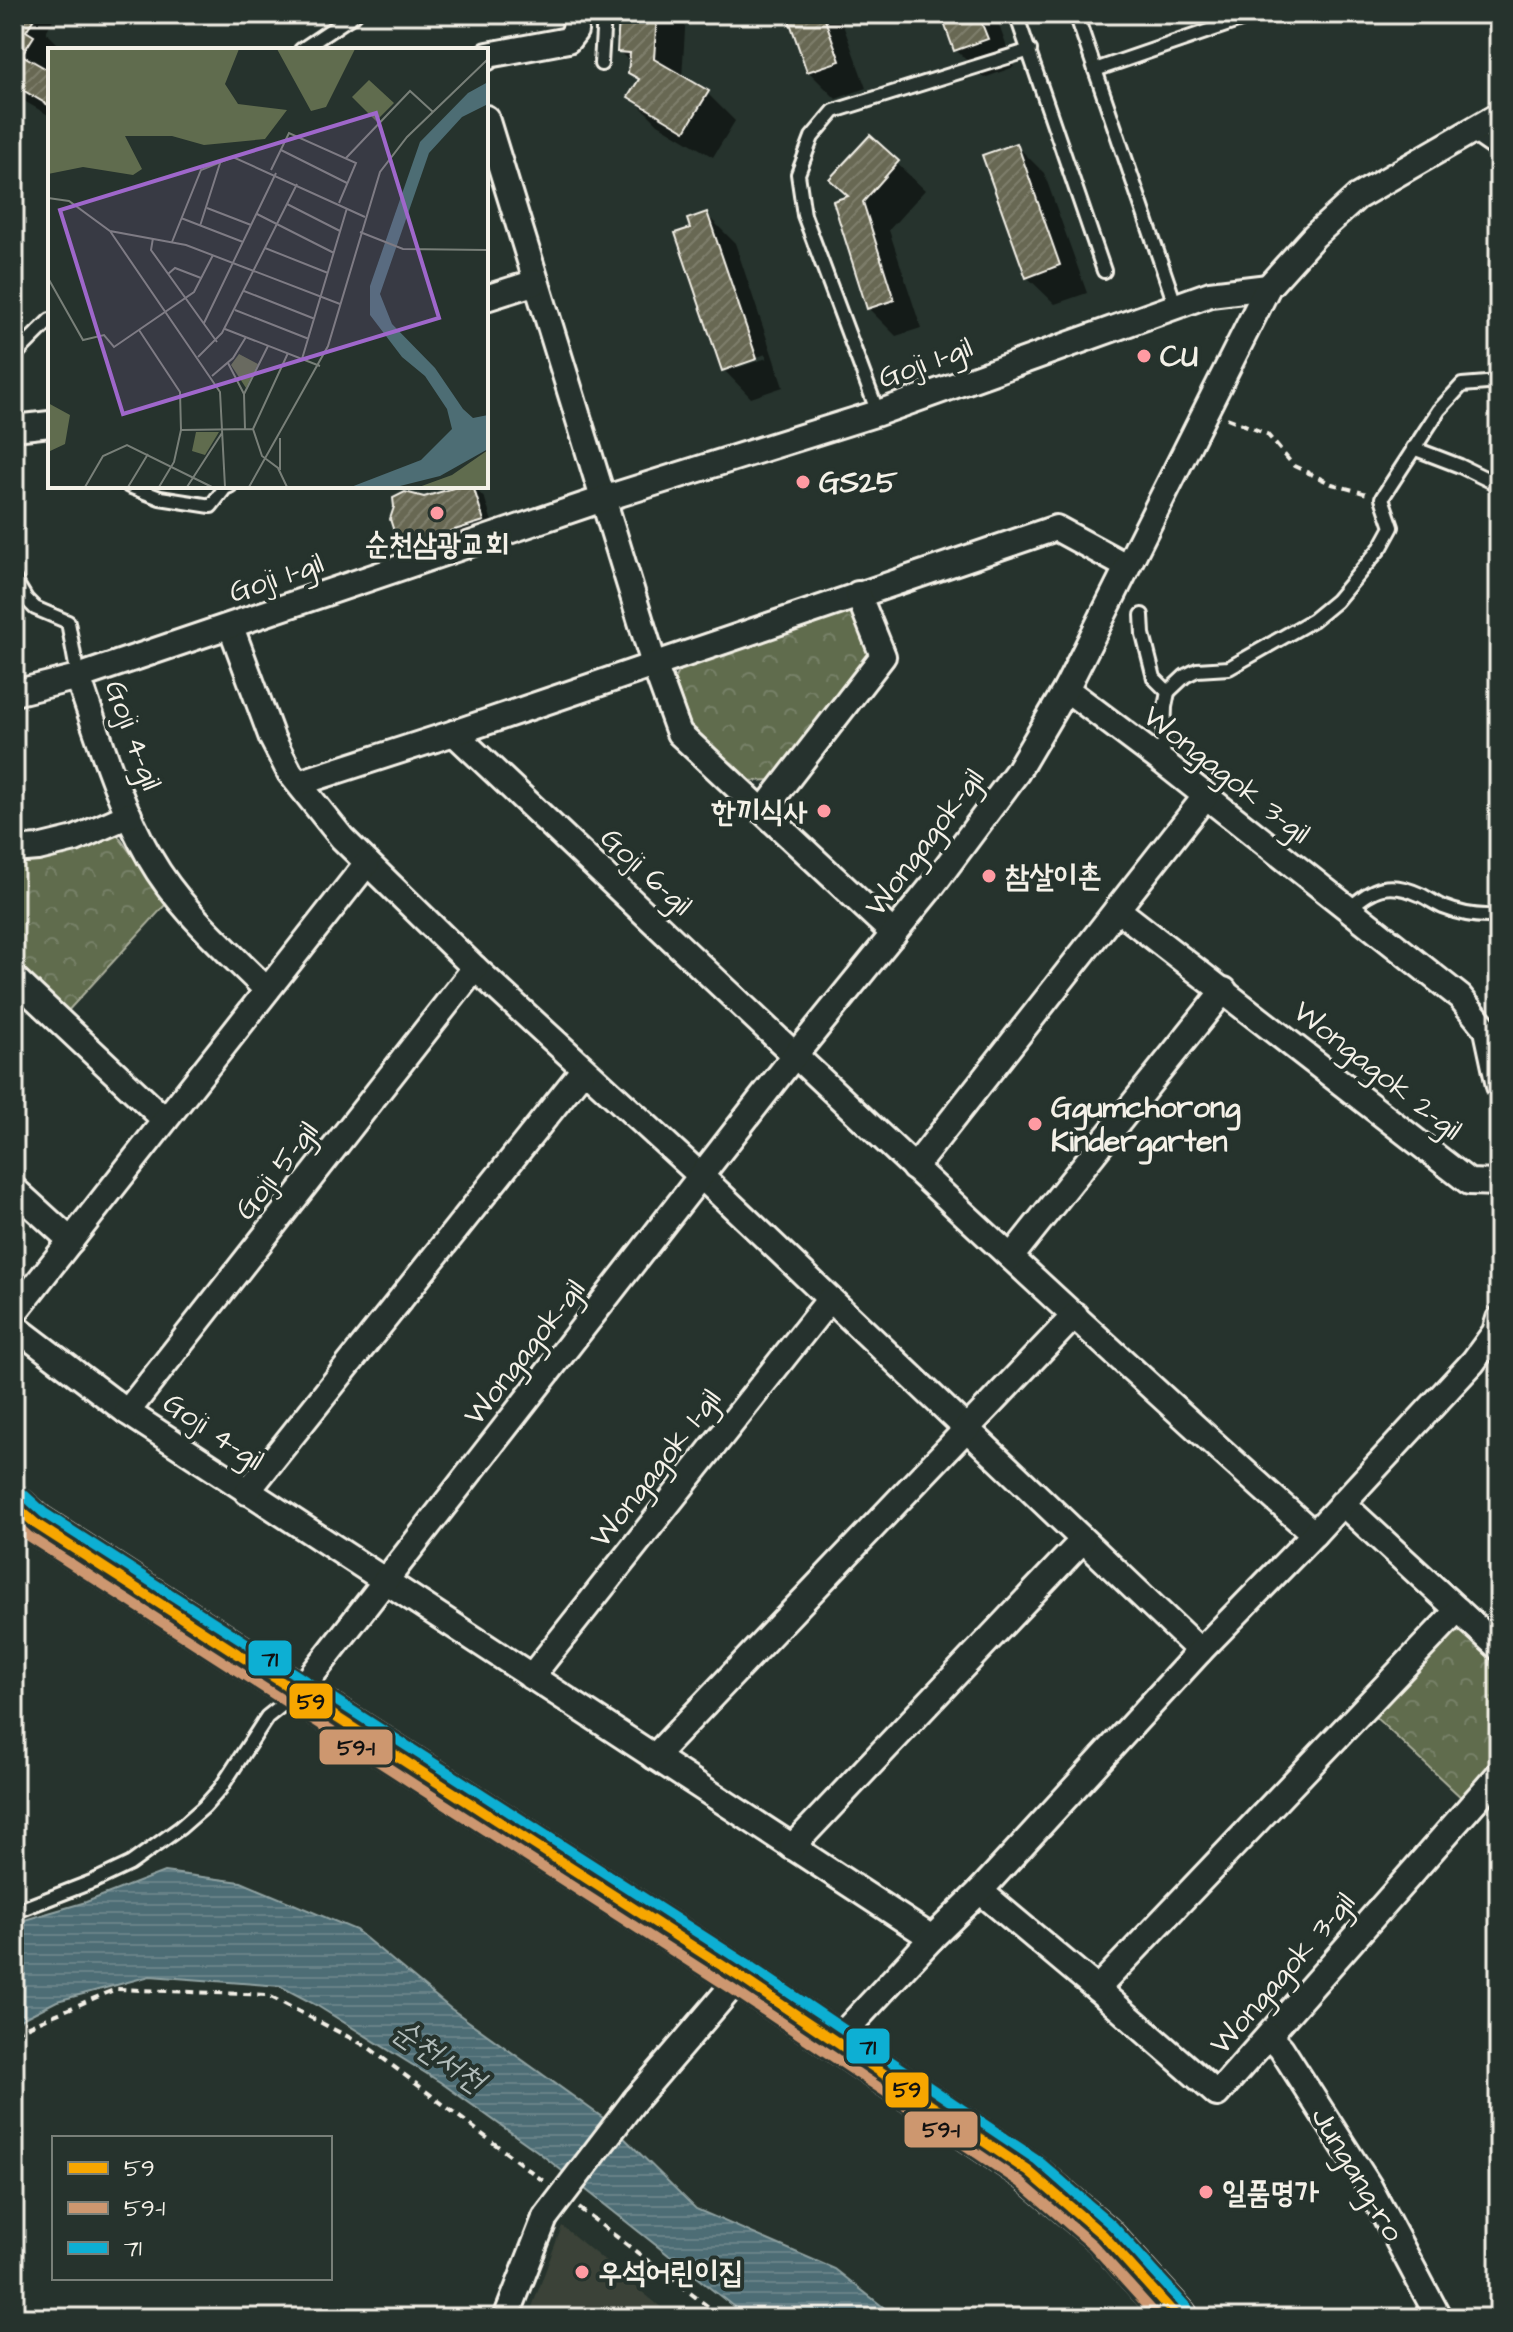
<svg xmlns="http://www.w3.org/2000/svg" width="1513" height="2332" font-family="'Architects Daughter','Poor Story',sans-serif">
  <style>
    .built { fill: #3a4338 }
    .park { fill: url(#park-crowns); stroke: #aaae9b; stroke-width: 2 }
    .water { fill: url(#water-rules); stroke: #90a2a2; stroke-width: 2 }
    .shadow { fill: #0007; fill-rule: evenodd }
    .building { fill: url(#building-hatch); stroke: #f4f1e8; stroke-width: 2 }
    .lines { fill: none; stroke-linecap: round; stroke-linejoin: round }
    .service-casing { stroke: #f4f1e8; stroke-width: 18 }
    .minor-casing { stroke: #f4f1e8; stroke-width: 30 }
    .primary-casing { stroke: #f4f1e8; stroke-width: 44 }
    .path { stroke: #f4f1e8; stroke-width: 4; stroke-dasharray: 8 6; stroke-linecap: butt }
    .service { stroke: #26332d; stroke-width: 12 }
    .minor { stroke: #26332d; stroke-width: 24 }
    .primary { stroke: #6f704a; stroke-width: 38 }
    .minor-bridge-casing { stroke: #f4f1e8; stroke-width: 30; stroke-linecap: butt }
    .minor-bridge { stroke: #26332d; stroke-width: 24 }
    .bus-1-casing { stroke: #26332d; stroke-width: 16 }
    .bus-2-casing { stroke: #26332d; stroke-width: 16 }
    .bus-3-casing { stroke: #26332d; stroke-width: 16 }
    .bus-1 { stroke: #f7a600; stroke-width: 10 }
    .bus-2 { stroke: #cd976f; stroke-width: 10 }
    .bus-3 { stroke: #0dafd3; stroke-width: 10 }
    .poi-dot { fill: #ff9aa2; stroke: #26332d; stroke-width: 3 }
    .labels { text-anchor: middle; stroke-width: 8; stroke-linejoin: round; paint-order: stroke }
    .poi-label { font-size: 30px; font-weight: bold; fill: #f4f1e8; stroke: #26332d; text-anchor: start }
    .street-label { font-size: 30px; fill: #f4f1e8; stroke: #26332d }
    .water-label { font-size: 32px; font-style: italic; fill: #b1bcba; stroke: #26332d }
    .inset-road { fill: none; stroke: #787f78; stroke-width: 2 }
    .view { fill: #9f67cb; fill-opacity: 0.15; stroke: #9f67cb; stroke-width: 4 }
    .inset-edge { fill: none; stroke: #f4f1e8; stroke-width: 4 }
    .line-badge { stroke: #26332d; stroke-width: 3 }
    .pale-badge-label { font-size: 22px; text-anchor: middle; font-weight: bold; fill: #111 }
  </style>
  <defs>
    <pattern id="park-crowns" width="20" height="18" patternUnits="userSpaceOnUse" patternTransform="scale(2)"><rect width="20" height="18" fill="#606c4e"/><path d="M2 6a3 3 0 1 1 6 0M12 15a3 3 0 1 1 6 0" fill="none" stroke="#778168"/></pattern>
    <pattern id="water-rules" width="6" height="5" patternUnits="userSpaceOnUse" patternTransform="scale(2)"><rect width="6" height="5" fill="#4d6d74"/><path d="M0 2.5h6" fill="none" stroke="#678288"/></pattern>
    <pattern id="building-hatch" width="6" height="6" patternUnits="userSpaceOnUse" patternTransform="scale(2)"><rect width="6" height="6" fill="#686853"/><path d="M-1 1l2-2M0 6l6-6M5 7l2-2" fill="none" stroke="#7e7e6c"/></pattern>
  </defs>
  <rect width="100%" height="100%" fill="#26332d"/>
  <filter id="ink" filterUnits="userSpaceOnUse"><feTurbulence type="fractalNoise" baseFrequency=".0125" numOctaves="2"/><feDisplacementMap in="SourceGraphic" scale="16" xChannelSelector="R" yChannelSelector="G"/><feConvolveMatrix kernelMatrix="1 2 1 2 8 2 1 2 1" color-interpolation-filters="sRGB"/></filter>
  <g filter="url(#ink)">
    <polygon class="built" points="562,2226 674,2318 528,2318"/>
    <g class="park">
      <polygon points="854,608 870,651 869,658 771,780 751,781 691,726 674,679 684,662"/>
      <polygon points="113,829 167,903 65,1014 14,968 14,855"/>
      <polygon points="1464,1632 1499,1665 1499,1762 1464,1800 1374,1716 1447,1633"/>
    </g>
    <polygon class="water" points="164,1872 241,1882 356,1930 450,2008 606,2120 696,2209 835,2269 897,2318 748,2318 537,2151 440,2082 316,2005 280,1986 150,1976 57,2001 14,2023 14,1923 86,1902"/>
    <g class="shadow">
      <polygon points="14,14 56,14 46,32 61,47 59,50 50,50 50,116 24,101 14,90"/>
      <polygon points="621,14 686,14 682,78 707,93 735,121 713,157 658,124 631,97 640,81 630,72 631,63 619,51"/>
      <polygon points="789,14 839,14 866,88 836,99 808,71"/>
      <polygon points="943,14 995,14 1014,67 984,78 956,50"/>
      <polygon points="870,138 925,190 889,230 921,328 896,336 868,308 850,197"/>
      <polygon points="1016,145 1044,173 1087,293 1055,304 1027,277"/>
      <path d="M 707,215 L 735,243 L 783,387 L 751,398 L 724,370 ZM 766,354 L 767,358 L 737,368 L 737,364 Z"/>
      <polygon points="467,486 473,486 485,499 496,535 414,560 401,546 424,499"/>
    </g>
    <g class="building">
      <polygon points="14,14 37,14 26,31 34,36 22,55 50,71 50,106 14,85"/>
      <polygon points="619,14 657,14 654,59 709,91 685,131 628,97 639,79 628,73 630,53 617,52"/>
      <polygon points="787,14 823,14 840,61 807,72"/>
      <polygon points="941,14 978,14 988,39 954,51"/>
      <polygon points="870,135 899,161 863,202 894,300 867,309 833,201 848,196 829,179"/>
      <polygon points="1017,143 1060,265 1026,278 982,155"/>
      <polygon points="707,212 757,359 722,371 675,233 690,228 687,219"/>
      <polygon points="460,486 473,486 484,521 399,547 390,519 394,507 393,498 405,492 424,497"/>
    </g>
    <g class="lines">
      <defs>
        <g id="service">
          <polyline points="1016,14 1104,271"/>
          <polyline points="1076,14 1176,307"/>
          <polyline points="301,50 355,14"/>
          <polyline points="601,64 604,14"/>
          <polyline points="1095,70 1258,14"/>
          <polyline points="1470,133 1499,153"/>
          <polyline points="14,356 50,320"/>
          <polyline points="878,413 804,215 798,174 812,137 834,111 1030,50"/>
          <polyline points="1413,448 1460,466 1499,485"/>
          <polyline points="129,486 160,498 211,506 225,488 230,486"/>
          <polyline points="14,579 26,599 35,608 68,622 78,677"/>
          <polyline points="1142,615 1143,634 1154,678 1168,692"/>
          <polyline points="1168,692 1185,676 1197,670 1229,668 1313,620 1336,601 1381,547 1392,527 1382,498 1439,410 1462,385 1499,382"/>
          <polyline points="1163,761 1165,707 1168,692"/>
          <path d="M 1348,910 C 1372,887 1390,880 1421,895 C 1429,899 1436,904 1443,907 C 1461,914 1480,918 1499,915"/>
          <polyline points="14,1912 94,1881 130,1864 180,1828 204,1807 220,1789 267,1717 292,1697"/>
        </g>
        <g id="minor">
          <polyline points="486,58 488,55 568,40 575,31 576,14"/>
          <polyline points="486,118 654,664 679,733 894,934"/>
          <polyline points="486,298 536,282"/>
          <polyline points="14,428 50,424"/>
          <polyline points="231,627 272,738 290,773 342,838 475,968 701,1176 1200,1651"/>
          <path d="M 78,677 C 99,738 118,802 150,858 C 179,909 226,949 267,990"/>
          <polyline points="1066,689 1163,762 1460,997 1487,1030 1499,1086"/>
          <polyline points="14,693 78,677 603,499 878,413 1210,294 1268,287"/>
          <path d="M 454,733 C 739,1002 1022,1273 1314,1534"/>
          <polyline points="299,783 454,733 1056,528 1126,566"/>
          <polyline points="763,811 883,656 858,594"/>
          <polyline points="14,850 38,848 75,839 129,815"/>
          <polyline points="1117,909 1469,1182 1499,1183"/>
          <polyline points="14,978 165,1120"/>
          <polyline points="914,1168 1205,797"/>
          <polyline points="14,1189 71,1241"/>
          <polyline points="1011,1257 1224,990"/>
          <polyline points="14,1313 367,863"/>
          <polyline points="14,1326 127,1412 932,1938"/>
          <polyline points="127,1412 475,968"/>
          <polyline points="247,1492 583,1070"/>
          <polyline points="1342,1503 1499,1648"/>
          <polyline points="531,1677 829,1300"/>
          <polyline points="298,1693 795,1055 933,885 1017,772 1066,689 1268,287 1314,236 1357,197 1499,115"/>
          <polyline points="654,1757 1075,1315"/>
          <polyline points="792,1847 1082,1541"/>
          <polyline points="980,1891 1097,1989 1217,2094 1499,1774"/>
          <polyline points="1097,1989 1458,1610"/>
          <polyline points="1269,2036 1281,2048 1369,2186 1439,2318"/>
          <polyline points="835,2042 932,1938 980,1891 1200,1651 1314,1534 1473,1362 1495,1332 1499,1319"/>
          <polyline points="635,2100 740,1977"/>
          <polyline points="506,2318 545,2218"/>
        </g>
        <polyline id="primary" points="14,1505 36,1524 740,1977 1028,2171 1103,2235 1178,2318"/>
      </defs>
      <use href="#service" class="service-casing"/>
      <use href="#minor" class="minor-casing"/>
      <use href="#primary" class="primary-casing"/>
      <g class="path">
        <polyline points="1227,418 1267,434 1294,466 1332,484 1367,494"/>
        <polyline points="14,2032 116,1989 267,1995 368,2047 546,2183"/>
        <polyline points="579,2208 723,2318"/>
      </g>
      <use href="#service" class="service"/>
      <use href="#minor" class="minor"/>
      <use href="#primary" class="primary"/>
      <defs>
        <polyline id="minor-bridge" points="545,2218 635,2100"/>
      </defs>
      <use href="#minor-bridge" class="minor-bridge-casing"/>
      <use href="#minor-bridge" class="minor-bridge"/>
      <defs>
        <polyline id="bus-1" points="14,1505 36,1524 740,1977 1028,2171 1103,2235 1178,2318"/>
        <polyline id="bus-2" points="14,1523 28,1536 732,1989 1020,2182 1093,2245 1159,2318"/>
        <polyline id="bus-3" points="23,1494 44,1513 748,1965 1036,2159 1113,2226 1188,2309"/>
      </defs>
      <use href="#bus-1" class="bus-1-casing"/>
      <use href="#bus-2" class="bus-2-casing"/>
      <use href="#bus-3" class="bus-3-casing"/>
      <use href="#bus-1" class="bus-1"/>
      <use href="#bus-2" class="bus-2"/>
      <use href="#bus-3" class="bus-3"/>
    </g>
  </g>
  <g class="poi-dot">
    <circle cx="1144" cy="356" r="8"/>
    <circle cx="803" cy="482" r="8"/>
    <circle cx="437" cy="513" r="8"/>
    <circle cx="824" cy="811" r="8"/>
    <circle cx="989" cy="876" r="8"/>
    <circle cx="1035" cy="1124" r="8"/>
    <circle cx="1206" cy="2192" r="8"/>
    <circle cx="582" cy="2272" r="8"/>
  </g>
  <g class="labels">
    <g class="poi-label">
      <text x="1160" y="366">CU</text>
      <text x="819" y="492">GS25</text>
      <text x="437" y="554" text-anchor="middle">순천삼광교회</text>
      <text x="808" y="821" text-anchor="end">한끼식사</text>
      <text x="1005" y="886">참살이촌</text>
      <text x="1051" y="1117">Ggumchorong<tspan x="1051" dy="34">Kindergarten</tspan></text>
      <text x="1222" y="2202">일품명가</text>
      <text x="598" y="2282">우석어린이집</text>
    </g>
    <g class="street-label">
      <text transform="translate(925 362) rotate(-20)" y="10">Goji 1-gil</text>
      <text transform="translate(276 577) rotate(-19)" y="10">Goji 1-gil</text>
      <text transform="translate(134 735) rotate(70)" y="10">Goji 4-gil</text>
      <text transform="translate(1227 774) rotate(38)" y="10">Wongagok 3-gil</text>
      <text transform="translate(924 842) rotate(-53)" y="10">Wongagok-gil</text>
      <text transform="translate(647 871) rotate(43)" y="10">Goji 6-gil</text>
      <text transform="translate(1378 1070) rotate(38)" y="10">Wongagok 2-gil</text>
      <text transform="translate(276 1170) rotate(-52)" y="10">Goji 5-gil</text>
      <text transform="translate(524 1352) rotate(-52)" y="10">Wongagok-gil</text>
      <text transform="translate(214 1431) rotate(34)" y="10">Goji 4-gil</text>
      <text transform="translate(655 1468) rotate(-52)" y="10">Wongagok 1-gil</text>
      <text transform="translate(1282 1973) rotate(-49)" y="10">Wongagok 3-gil</text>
      <text transform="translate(1358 2174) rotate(59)" y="10">Jungang-ro</text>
    </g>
    <g class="water-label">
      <text transform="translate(439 2055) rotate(34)" y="11">순천서천</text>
    </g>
  </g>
  <g transform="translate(48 48)">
    <rect width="440" height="440" fill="#26332d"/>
    <path d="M 0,1 L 191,1 L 177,36 L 190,56 L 239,62 L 217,91 L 156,97 L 124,88 L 77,88 L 94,121 L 85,127 L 35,119 L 0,126 ZM 229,1 L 307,1 L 278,59 L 263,63 ZM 0,355 L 22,367 L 17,396 L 0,404 ZM 440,402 L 440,439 L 371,439 L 404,427 Z" fill="#606c4e"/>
    <path d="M 191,306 L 210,316 L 198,340 L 183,317 ZM 148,384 L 171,384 L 157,407 L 144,403 Z" fill="#606c4e"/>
    <path d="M 321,32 L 346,55 L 328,73 L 304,49 Z" fill="#606c4e"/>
    <path d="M 440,34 L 440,56 L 414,69 L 381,105 L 332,246 L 344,276 L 387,320 L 415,361 L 425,370 L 440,367 L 440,401 L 392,428 L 348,439 L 303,439 L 373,412 L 404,381 L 399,361 L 377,328 L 354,309 L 322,267 L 322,238 L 372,94 L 420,45 Z" fill="#4d6d74"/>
    <path class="inset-road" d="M 233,102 L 299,135M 298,110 L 362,43 L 385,64M 223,122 L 241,85 L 308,115 L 291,155M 0,150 L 21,153 L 62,183 L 138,197 L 292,256M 239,156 L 292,183M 159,160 L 203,177M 209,166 L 286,205M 133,170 L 195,194M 152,178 L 173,112M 62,183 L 172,344 L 177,439M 312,184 L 355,201 L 440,202M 105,190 L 103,202 L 169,294M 124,194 L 153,122 L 185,109 L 317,169M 217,200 L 280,225M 120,226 L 127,220 L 153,230M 0,230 L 35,292 L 56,287 L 66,299 L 146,244 L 165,207M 196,243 L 267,271M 187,262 L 261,291M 156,275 L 228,125M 177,281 L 272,318M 91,282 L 132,344 L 133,382M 150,309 L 174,285 L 249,136M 254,311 L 299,160M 180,315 L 196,346 L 197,381M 164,328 L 185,310 L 198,289M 196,346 L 220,298M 205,381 L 240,305M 205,381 L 214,408 L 230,420 L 239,439M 232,390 L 232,422M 37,439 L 55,408 L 79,397 L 164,439M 80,439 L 100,406M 111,439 L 126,414 L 133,382 L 205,381M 139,439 L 174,385M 201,439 L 280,298 L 332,124 L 359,89 L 440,11"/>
    <path class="view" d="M 328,65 L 391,270 L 75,366 L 12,162 Z"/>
    <rect width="440" height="440" class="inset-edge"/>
  </g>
  <g class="line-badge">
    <rect x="247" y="1639" width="46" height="38" rx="8" fill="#0dafd3"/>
    <rect x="288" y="1682" width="46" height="38" rx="8" fill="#f7a600"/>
    <rect x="318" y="1728" width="76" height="38" rx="8" fill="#cd976f"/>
    <rect x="845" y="2027" width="46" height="38" rx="8" fill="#0dafd3"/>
    <rect x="884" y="2071" width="46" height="38" rx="8" fill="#f7a600"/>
    <rect x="903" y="2110" width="76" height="39" rx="8" fill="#cd976f"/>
  </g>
  <g class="pale-badge-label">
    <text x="270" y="1666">71</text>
    <text x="311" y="1709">59</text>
    <text x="356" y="1755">59-1</text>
    <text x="868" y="2054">71</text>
    <text x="907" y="2097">59</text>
    <text x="941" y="2137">59-1</text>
  </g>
  <rect width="1513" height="2332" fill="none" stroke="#26332d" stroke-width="48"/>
  <rect x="24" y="24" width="1465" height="2284" fill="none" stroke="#f4f1e8" stroke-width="3" filter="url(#ink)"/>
  <rect x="52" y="2136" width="280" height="144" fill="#26332d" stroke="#787f78" stroke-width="2"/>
  <rect x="68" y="2162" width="40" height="12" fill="#f7a600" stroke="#787f78" stroke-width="2"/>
  <text x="124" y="2176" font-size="24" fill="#f4f1e8">59</text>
  <rect x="68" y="2202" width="40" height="12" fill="#cd976f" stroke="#787f78" stroke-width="2"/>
  <text x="124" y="2216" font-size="24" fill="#f4f1e8">59-1</text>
  <rect x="68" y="2242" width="40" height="12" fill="#0dafd3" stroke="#787f78" stroke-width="2"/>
  <text x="124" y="2256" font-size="24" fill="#f4f1e8">71</text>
</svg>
